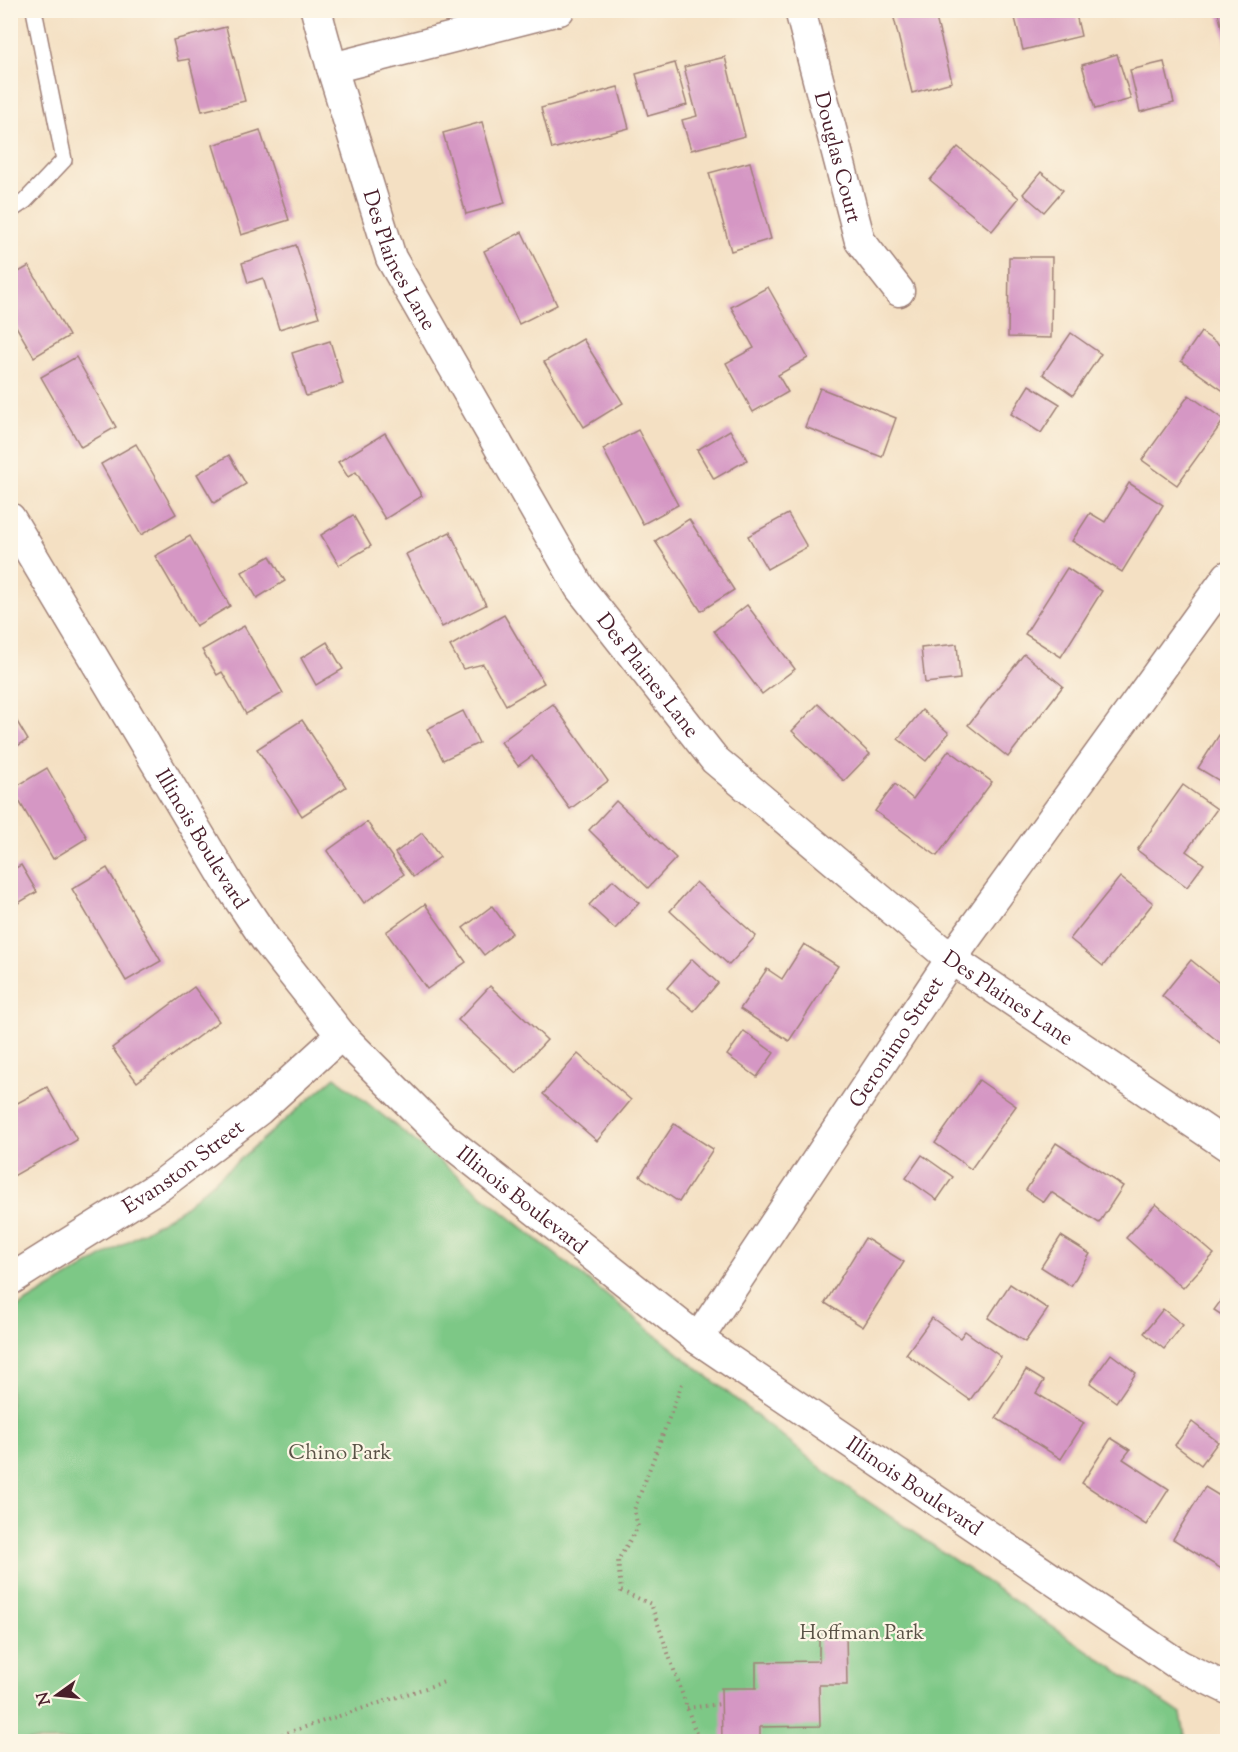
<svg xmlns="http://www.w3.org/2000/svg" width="1238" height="1752" font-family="'Sorts Mill Goudy',serif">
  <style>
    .green { fill: #7dc886; stroke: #647458; stroke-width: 1.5 }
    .building { fill: #d597c4 }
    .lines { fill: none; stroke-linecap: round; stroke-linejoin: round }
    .service-casing { stroke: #9f8077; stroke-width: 18 }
    .minor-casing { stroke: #9f8077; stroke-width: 33 }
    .path { stroke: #9f8077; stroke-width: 4; stroke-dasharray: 1.5 4.5; stroke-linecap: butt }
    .service { stroke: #fff; stroke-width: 15 }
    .minor { stroke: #fff; stroke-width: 30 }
    .labels { text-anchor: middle; stroke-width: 4.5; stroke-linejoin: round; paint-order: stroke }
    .street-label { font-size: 21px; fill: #4a1f2b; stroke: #fcf5e5 }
    .park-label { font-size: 21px; fill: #595246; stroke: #fcf5e5 }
  </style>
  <rect width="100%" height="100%" fill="#fcf5e5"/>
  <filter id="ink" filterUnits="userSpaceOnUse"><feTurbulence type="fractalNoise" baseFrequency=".0167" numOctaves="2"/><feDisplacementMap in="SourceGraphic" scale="12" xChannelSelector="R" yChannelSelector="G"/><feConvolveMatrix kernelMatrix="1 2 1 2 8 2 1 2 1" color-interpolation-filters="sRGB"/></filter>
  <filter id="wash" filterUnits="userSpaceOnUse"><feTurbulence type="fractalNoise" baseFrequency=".008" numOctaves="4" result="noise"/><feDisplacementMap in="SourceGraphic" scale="24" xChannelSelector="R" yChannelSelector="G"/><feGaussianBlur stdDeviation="1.35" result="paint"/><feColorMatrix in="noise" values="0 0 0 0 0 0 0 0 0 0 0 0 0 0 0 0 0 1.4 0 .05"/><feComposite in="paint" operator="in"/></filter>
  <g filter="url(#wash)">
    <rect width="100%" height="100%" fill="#f4e0c3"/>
    <polygon class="green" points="335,1077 835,1479 1181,1714 1186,1741 92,1742 91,1737 78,1741 11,1741 10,1312 182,1209"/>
    <g id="blocks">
      <g class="building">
        <polygon points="908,10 934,10 952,82 912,93 893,14"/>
        <polygon points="1013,10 1075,10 1081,36 1023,50"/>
        <polygon points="1228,11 1228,47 1227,47 1218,13"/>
        <polygon points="226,27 245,101 202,111 189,59 178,61 173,40"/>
        <polygon points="1117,54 1131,99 1095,109 1082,65"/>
        <polygon points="725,57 745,136 691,150 682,120 697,116 684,67"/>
        <polygon points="1164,62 1174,103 1140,112 1130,70"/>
        <polygon points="675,63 687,105 648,116 636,74"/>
        <polygon points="618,87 629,128 552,149 541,108"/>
        <polygon points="482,122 505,203 466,214 443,133"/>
        <polygon points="260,130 289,220 241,235 213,145"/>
        <polygon points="958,147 1019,198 992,231 930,180"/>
        <polygon points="750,162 771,239 731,251 709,173"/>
        <polygon points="1041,172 1063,190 1044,212 1023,194"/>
        <polygon points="522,232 557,305 519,324 484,251"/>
        <polygon points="296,245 319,317 279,329 263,278 248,283 242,263"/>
        <polygon points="1009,257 1052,257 1051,338 1008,337"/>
        <polygon points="29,266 69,336 34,357 10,316 10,277"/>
        <polygon points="768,287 808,358 778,375 788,392 753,412 726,363 754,348 731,307"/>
        <polygon points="1201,332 1224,348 1228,344 1228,394 1181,361"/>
        <polygon points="1071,333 1101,354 1073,395 1043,374"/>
        <polygon points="583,339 623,403 584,427 544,362"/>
        <polygon points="330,341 343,384 306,396 292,353"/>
        <polygon points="76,357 116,427 81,447 41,377"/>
        <polygon points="1029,385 1060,404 1041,433 1011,414"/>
        <polygon points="820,388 896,418 882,457 805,427"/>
        <polygon points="1189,395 1224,420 1177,485 1142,460"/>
        <polygon points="638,430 678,505 643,524 603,449"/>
        <polygon points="730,430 747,460 714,479 697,450"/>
        <polygon points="385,433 422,496 385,519 356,472 348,477 338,462"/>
        <polygon points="136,444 176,514 141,535 101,464"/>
        <polygon points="229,455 246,484 214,503 197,474"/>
        <polygon points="1129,483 1163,505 1122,572 1072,541 1090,513 1105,522"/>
        <polygon points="788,514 807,547 767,569 748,536"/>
        <polygon points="353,515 371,546 339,565 321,535"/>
        <polygon points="689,519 734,590 701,611 655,541"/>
        <polygon points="450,532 486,605 442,627 406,554"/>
        <polygon points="190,536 230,606 196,626 155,556"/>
        <polygon points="270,556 285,581 257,598 242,572"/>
        <polygon points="1067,568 1102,591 1061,657 1025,634"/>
        <polygon points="747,605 795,669 762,694 714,631"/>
        <polygon points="504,615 544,683 506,705 483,664 463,669 450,646"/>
        <polygon points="244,626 283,693 246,714 222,672 217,675 202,650"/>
        <polygon points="327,642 343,669 316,685 301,658"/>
        <polygon points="957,644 960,679 925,683 921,648"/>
        <polygon points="1024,654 1063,686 1008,757 968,725"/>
        <polygon points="553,704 608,781 570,809 532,756 518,766 501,742"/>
        <polygon points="818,704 870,754 844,781 792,731"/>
        <polygon points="10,710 28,740 10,750"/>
        <polygon points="922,710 949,733 926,761 898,739"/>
        <polygon points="463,711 479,743 443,760 427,729"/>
        <polygon points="302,720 346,787 302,816 257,749"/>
        <polygon points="1228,721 1228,786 1198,768"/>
        <polygon points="949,750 992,782 937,856 875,811 895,784 913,799"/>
        <polygon points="47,768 87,838 53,859 12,789"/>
        <polygon points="1183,785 1217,809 1186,851 1204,864 1187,887 1137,850"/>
        <polygon points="616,801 676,858 648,888 589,830"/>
        <polygon points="367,822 404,874 364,903 327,851"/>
        <polygon points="422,833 440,857 413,877 395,853"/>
        <polygon points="21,865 37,892 10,908 10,871"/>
        <polygon points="107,868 161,961 126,981 72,889"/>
        <polygon points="1120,877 1153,903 1103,966 1070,939"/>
        <polygon points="613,880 639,903 615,929 589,905"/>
        <polygon points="696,882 756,936 729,965 670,911"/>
        <polygon points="425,904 466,962 427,989 386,932"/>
        <polygon points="492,906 512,933 484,955 463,928"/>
        <polygon points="804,944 838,966 789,1041 740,1009 767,969 782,979"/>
        <polygon points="692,959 718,983 694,1011 667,988"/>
        <polygon points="1191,960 1228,990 1228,1042 1224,1046 1162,996"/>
        <polygon points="490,986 547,1040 516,1073 458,1020"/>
        <polygon points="194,987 219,1021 137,1082 112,1048"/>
        <polygon points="744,1031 774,1053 757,1077 727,1055"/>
        <polygon points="578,1054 631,1100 597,1141 543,1094"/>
        <polygon points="979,1080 1016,1106 971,1169 935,1143"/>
        <polygon points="47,1087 77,1140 10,1178 10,1107"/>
        <polygon points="674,1124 713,1149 679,1202 640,1176"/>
        <polygon points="1056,1143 1123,1186 1099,1223 1051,1192 1044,1202 1026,1190"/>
        <polygon points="922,1155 953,1177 937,1200 906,1178"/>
        <polygon points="1156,1204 1214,1254 1183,1288 1126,1238"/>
        <polygon points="1061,1236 1090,1254 1071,1286 1041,1267"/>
        <polygon points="865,1238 904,1262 863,1327 825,1303"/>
        <polygon points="1010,1284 1048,1309 1025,1342 988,1318"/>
        <polygon points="1228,1291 1228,1319 1214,1310"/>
        <polygon points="1163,1309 1183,1325 1164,1349 1144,1333"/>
        <polygon points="932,1318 960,1338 965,1331 1001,1357 970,1400 906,1354"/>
        <polygon points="1111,1354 1136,1373 1116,1402 1090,1383"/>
        <polygon points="1026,1370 1044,1381 1036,1393 1084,1423 1061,1459 996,1418"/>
        <polygon points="1192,1422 1218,1442 1201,1465 1175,1445"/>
        <polygon points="1111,1438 1130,1450 1123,1459 1169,1489 1146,1525 1082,1483"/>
        <polygon points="1205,1487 1228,1501 1228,1573 1173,1539"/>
        <polygon points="819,1631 846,1631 847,1685 819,1685 820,1726 760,1727 760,1742 722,1742 721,1688 756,1688 756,1662 819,1661"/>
      </g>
    </g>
  </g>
  <g filter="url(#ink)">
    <use href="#blocks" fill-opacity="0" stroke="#9f8077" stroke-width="1.5"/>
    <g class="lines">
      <defs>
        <polyline id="service" points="10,211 25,201 64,160 34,10"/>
        <g id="minor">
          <path id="s1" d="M 316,10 L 332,68 L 391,258 L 580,588 L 715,760 L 951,959 L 1228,1146"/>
          <path id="s2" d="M 800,10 L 860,241 L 899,291"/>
          <polyline points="332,68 559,10"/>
          <path id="s3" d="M 10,518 L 228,883 L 266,940 L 341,1035 L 443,1137 L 698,1339 L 1179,1665 L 1228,1689"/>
          <path id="s4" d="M 10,1280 L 161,1185 L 259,1110 L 341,1035"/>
          <path id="s5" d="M 698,1339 L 951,959 L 1228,576"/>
        </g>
      </defs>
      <use href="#service" class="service-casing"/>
      <use href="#minor" class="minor-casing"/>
      <g class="path">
        <polyline points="682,1384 634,1510 638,1527 618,1560 621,1591 651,1604 699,1742"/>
        <polyline points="687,1708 721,1704"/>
        <polyline points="259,1742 447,1681"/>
      </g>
      <use href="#service" class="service"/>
      <use href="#minor" class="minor"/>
    </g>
  </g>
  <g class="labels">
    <g class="street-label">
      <text dy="7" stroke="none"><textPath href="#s2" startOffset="152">Douglas Court</textPath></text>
      <text dy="7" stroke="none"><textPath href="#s1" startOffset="264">Des Plaines Lane</textPath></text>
      <text dy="7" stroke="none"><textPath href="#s1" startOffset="750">Des Plaines Lane</textPath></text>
      <text dy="7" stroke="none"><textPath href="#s3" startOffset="374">Illinois Boulevard</textPath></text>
      <text dy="7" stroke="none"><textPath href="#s1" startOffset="1236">Des Plaines Lane</textPath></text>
      <text dy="7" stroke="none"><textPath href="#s5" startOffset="357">Geronimo Street</textPath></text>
      <text dy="7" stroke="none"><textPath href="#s4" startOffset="207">Evanston Street</textPath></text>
      <text dy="7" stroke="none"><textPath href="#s3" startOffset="860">Illinois Boulevard</textPath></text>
      <text dy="7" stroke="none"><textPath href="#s3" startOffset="1346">Illinois Boulevard</textPath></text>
    </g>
    <g class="park-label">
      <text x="340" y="1459">Chino Park</text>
      <text x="862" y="1639">Hoffman Park</text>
    </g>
  </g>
  <rect width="1238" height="1752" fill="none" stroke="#fcf5e5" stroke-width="36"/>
  <g transform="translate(57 1695) rotate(255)" stroke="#fcf5e5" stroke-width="4.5" paint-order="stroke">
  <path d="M0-4.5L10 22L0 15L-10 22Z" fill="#4a1f2b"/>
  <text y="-9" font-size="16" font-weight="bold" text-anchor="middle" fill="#4a1f2b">N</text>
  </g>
</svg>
